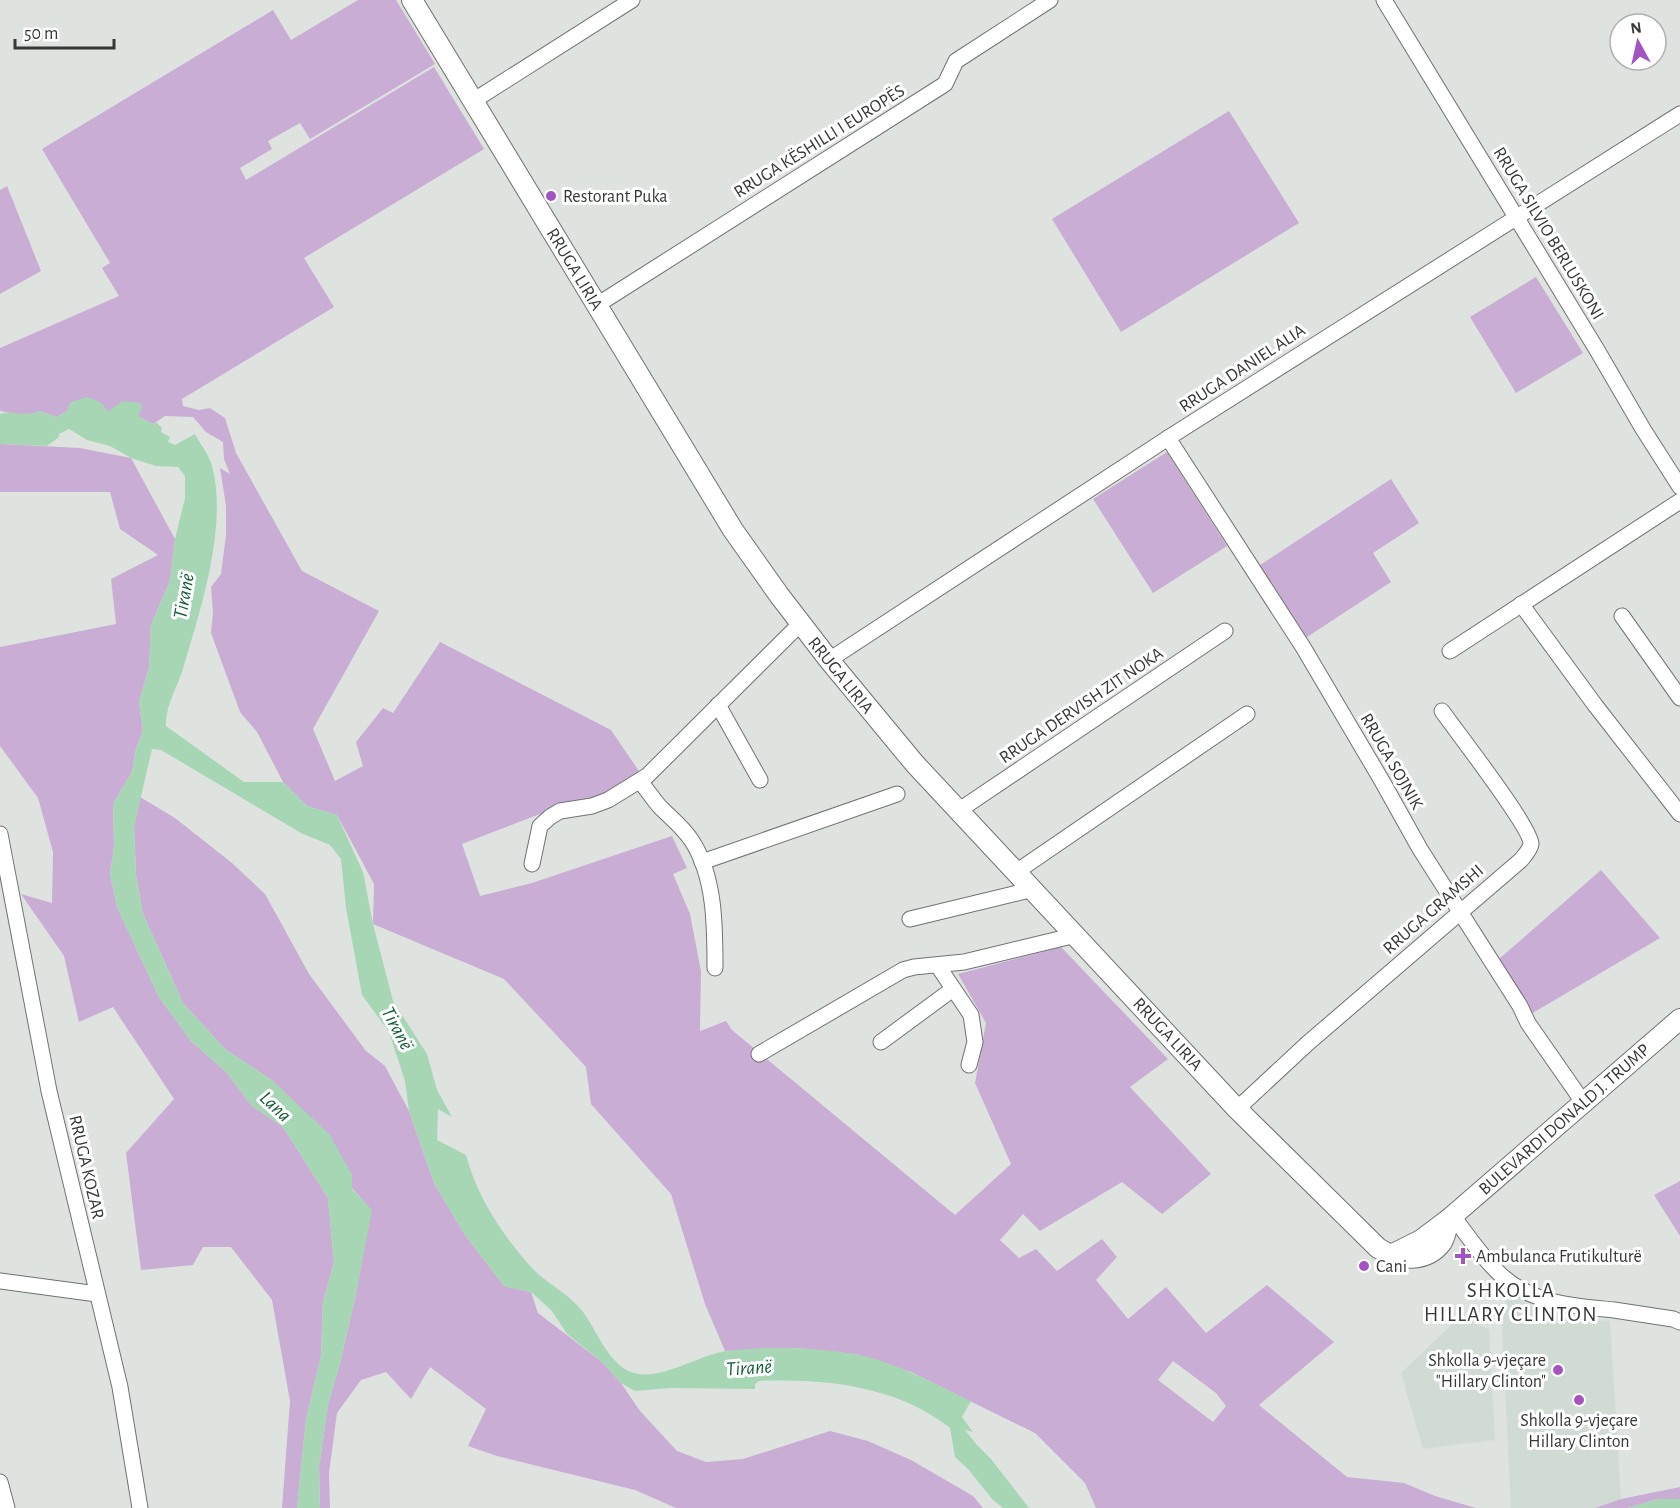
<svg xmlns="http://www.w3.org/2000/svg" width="1680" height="1508" font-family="'Alegreya Sans',sans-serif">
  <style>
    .built { fill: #d0dbd3 }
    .green { fill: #c9add5; fill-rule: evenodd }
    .water { fill: #a7d6b5 }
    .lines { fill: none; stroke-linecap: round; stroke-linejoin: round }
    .minor-casing { stroke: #6f7270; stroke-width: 17 }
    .major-casing { stroke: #6f7270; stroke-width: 22 }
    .minor { stroke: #fff; stroke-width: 15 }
    .major { stroke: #fff; stroke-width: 20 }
    .poi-dot { fill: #a453c2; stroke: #fff; stroke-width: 2 }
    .labels { text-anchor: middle; stroke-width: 6; stroke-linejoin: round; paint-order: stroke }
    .street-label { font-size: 18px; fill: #363837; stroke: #fff }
    .poi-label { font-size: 18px; fill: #363837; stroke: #fff; text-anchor: start }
    .water-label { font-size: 20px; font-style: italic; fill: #135d35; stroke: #fff }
    .quarter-label { font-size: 21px; letter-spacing: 1.5px; fill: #363837; stroke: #fff }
  </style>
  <rect width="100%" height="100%" fill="#dfe3e0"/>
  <g class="built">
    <polygon points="1507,1292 1552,1318 1610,1321 1621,1499 1595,1508 1511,1508 1502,1328"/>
    <polygon points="1463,1314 1476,1324 1489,1329 1495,1440 1423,1449 1401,1373"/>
  </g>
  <g class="green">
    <path d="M 358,0 L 396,0 L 435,64 L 310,139 L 300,123 L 268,141 L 272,149 L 240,168 L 246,180 L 434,67 L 484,149 L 304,258 L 334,307 L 182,399 L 183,406 L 199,410 L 210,408 L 225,418 L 236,453 L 302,571 L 379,611 L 313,729 L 335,781 L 363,766 L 356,742 L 383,708 L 393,713 L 440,642 L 611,730 L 643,777 L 574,809 L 540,814 L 462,844 L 480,896 L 532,883 L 672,836 L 687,868 L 673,874 L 690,914 L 701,971 L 700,1031 L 726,1021 L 732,1030 L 955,1215 L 1011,1164 L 975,1083 L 986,1023 L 958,974 L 1061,947 L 1168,1059 L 1130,1087 L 1211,1174 L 1162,1214 L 1122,1182 L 1040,1231 L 1023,1214 L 1000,1240 L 1019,1258 L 1036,1249 L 1057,1271 L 1102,1239 L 1117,1257 L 1096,1280 L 1128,1319 L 1166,1287 L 1206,1333 L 1267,1285 L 1334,1342 L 1259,1405 L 1347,1477 L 1404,1483 L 1435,1496 L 1476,1508 L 1096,1508 L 1085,1483 L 1035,1433 L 911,1372 L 855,1354 L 795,1348 L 725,1351 L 705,1304 L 671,1194 L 591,1104 L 586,1067 L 504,979 L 373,924 L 374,884 L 337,815 L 307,806 L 283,782 L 257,732 L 240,712 L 211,633 L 213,613 L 211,587 L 221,574 L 226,535 L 226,506 L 220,468 L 230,474 L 224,459 L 223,442 L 206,432 L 193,417 L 165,416 L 153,424 L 137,416 L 108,412 L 101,403 L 67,411 L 57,417 L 39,411 L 28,416 L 0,411 L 0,348 L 119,296 L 102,268 L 110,263 L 42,149 L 273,10 L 291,40 ZM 1173,1361 L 1216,1393 L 1226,1406 L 1213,1422 L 1158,1380 Z"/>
    <polygon points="1229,111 1299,223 1121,332 1052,219"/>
    <polygon points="7,186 41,271 0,294 0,190"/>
    <polygon points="1536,277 1583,353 1516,393 1470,317"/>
    <polygon points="0,444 80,448 131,458 175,539 170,581 151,625 149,668 139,702 143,731 136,749 132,772 113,804 114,847 110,874 117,907 159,997 191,1041 227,1073 252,1106 283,1127 328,1198 334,1262 323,1302 321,1356 306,1419 297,1508 282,1508 290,1401 272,1300 231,1247 203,1247 193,1265 141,1270 126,1153 174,1099 113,1007 79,1022 64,956 21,894 52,903 53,852 38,798 0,746 0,647 116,624 111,579 158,555 120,529 110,492 0,492"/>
    <polygon points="1167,452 1227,546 1153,593 1093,499"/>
    <polygon points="1391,479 1419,523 1373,553 1391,582 1304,639 1257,567"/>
    <polygon points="140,797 175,818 232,863 265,894 309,974 366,1051 385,1066 409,1111 434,1183 465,1235 504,1286 531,1292 538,1313 602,1362 621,1383 640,1411 677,1451 706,1462 743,1459 830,1431 868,1441 911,1460 973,1496 983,1508 676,1508 635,1490 497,1456 468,1446 486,1409 430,1367 411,1399 386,1372 361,1380 337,1413 329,1473 330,1508 320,1508 319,1467 328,1405 340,1363 356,1294 371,1210 352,1188 352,1175 273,1081 225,1049 183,1003 143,914 136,875 134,827"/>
    <polygon points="1601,870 1660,938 1531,1014 1499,959"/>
    <polygon points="1680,1181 1680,1236 1654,1195"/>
    <polygon points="1680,1487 1680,1499 1658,1499 1628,1508 1595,1508 1621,1499"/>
  </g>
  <g class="water">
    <path d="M 88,397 L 101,403 L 108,412 L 122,401 L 140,403 L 142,407 L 138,416 L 153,424 L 156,422 L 162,428 L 161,432 L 170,437 L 168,442 L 175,445 L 195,434 C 201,446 208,452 212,466 C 228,524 201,609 184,665 C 179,685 165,705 166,726 L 244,782 L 283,782 L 307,806 L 337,815 L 363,872 L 373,924 L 393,1001 L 427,1054 L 437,1090 L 452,1117 L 438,1109 L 437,1140 L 466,1155 C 477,1197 503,1236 532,1268 C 545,1282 564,1291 577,1305 C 596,1323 607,1370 639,1374 C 666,1378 701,1354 727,1351 C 766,1346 815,1347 854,1354 C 893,1361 935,1384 971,1401 L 962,1417 L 973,1432 L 965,1430 L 977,1445 L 991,1459 L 1029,1508 L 1003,1508 L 993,1500 L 968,1469 L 955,1457 L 950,1428 C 898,1386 824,1378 759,1381 L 755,1384 L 755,1389 L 670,1388 L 635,1391 L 621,1383 L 602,1362 L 567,1334 L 552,1311 L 531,1292 L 504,1286 L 465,1235 L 434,1183 L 409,1111 L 405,1081 L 389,1032 L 362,995 L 346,908 L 341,859 L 330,845 L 301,833 L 161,750 L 152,749 L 134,827 L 136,875 L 143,914 L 183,1003 L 225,1049 L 273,1081 L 330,1135 L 352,1175 L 352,1189 L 372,1210 L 356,1294 L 340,1363 L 328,1405 L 319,1467 L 320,1508 L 297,1508 L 306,1419 L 321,1356 L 323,1302 L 334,1262 L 328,1198 L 283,1127 L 252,1106 L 227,1073 L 191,1041 L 159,997 L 117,907 L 110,874 L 114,847 L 113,804 L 132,772 L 136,749 L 143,731 L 139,702 L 149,668 L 151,625 L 170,581 L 175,539 L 185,498 L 185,476 L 178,467 L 156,466 L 131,458 L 110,446 L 87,440 L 69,429 L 59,434 L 59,437 L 47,446 L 0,444 L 0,414 C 12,409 22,418 39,411 L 57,417 L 67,411 L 70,402 Z"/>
    <polygon points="1658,1499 1680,1499 1680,1508 1628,1508"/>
  </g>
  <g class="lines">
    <defs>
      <g id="minor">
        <polyline points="1384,0 1597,350 1643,429 1680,487"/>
        <polyline points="473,101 632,0"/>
        <polyline points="597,305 945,84 956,61 1050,0"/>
        <polyline points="1168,438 1303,647 1382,781 1420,849 1520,1006 1528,1023 1583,1102"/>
        <polyline points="1521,604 1595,705 1680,814"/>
        <polyline points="1622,616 1680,698"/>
        <polyline points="1450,651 1680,501"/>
        <polyline points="829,660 1168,438 1680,114"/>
        <polyline points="718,705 760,780"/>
        <path d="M 640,781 C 647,790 653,799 660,807 C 671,818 683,827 692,841 C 715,877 715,926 715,968"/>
        <polyline points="958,811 1225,631"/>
        <polyline points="0,834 49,1091 120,1387 140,1508"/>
        <polyline points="702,862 897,794"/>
        <polyline points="532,864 540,826 550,817 560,811 592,806 608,800 647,776 801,623"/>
        <polyline points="1016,872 1247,714"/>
        <polyline points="910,919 1034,889"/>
        <polyline points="938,966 971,1015 975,1042 969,1065"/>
        <polyline points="881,1042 953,989"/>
        <polyline points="759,1054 903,970 914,967 964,962 1076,935"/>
        <path d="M 1237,1109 L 1308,1043 L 1521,860 C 1525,855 1530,850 1531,844 C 1531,827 1456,731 1442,711"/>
        <path d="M 1453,1216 C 1468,1236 1483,1259 1502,1276 C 1533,1304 1575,1306 1614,1310 C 1633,1313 1653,1316 1673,1319 L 1680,1322"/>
        <polyline points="0,1281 97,1294"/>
        <polyline points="0,1482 7,1508"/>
      </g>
      <g id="major">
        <path d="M 412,0 L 733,530 L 779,595 L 829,660 L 915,764 L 1237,1109 L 1378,1248 C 1397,1261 1427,1263 1442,1242 C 1446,1235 1447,1227 1449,1219"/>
        <polyline points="1393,1254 1421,1240 1449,1219 1680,1019"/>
      </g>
    </defs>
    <use href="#minor" class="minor-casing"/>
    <use href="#major" class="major-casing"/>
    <use href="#minor" class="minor"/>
    <use href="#major" class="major"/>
  </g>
  <g class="poi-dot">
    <circle cx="551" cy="196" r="6"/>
    <path d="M1460 1247h6v6h6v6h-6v6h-6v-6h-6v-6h6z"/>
    <circle cx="1364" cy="1266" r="6"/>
    <circle cx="1558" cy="1370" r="6"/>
    <circle cx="1579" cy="1400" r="6"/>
  </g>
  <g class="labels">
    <g class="street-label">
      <text transform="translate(819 141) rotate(-32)" y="6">RRUGA KËSHILLI I EUROPËS</text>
      <text transform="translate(1549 233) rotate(59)" y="6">RRUGA SILVIO BERLUSKONI</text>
      <text transform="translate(575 269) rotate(59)" y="6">RRUGA LIRIA</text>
      <text transform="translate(1242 368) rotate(-33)" y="6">RRUGA DANIEL ALIA</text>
      <text transform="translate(841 675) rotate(51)" y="6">RRUGA LIRIA</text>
      <text transform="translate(1081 705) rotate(-34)" y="6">RRUGA DERVISH ZIT NOKA</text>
      <text transform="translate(1392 761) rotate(60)" y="6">RRUGA SOJNIK</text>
      <text transform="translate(1433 909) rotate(-41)" y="6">RRUGA GRAMSHI</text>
      <text transform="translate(1168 1034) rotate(47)" y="6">RRUGA LIRIA</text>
      <text transform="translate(1564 1119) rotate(-41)" y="6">BULEVARDI DONALD J. TRUMP</text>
      <text transform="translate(87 1167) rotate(77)" y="6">RRUGA KOZAR</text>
    </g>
    <g class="poi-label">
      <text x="563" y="202">Restorant Puka</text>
      <text x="1476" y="1262">Ambulanca Frutikulturë</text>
      <text x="1376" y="1272">Cani</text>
      <text x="1546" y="1366" text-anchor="end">Shkolla 9-vjeçare<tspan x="1546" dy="21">"Hillary Clinton"</tspan></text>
      <text x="1579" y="1426" text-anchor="middle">Shkolla 9-vjeçare<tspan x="1579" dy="21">Hillary Clinton</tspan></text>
    </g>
    <g class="water-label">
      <text transform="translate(183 596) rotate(-80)" y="7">Tiranë</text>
      <text transform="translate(398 1028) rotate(62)" y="7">Tiranë</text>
      <text transform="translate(276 1106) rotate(43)" y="7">Lana</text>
      <text transform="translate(749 1367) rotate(-4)" y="7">Tiranë</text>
    </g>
    <g class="quarter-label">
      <text x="1511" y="1297">SHKOLLA<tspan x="1511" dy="24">HILLARY CLINTON</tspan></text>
    </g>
  </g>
  <g transform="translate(1638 42) rotate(352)"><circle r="28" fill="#ffffff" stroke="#afafaf" stroke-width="1.5"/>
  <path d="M0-4.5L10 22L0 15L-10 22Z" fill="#a453c2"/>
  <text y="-9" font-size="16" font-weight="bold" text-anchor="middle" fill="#363837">N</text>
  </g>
  <path d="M15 39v9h99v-9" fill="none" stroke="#363837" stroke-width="3"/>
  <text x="24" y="39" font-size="18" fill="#363837" stroke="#ffffff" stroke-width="4.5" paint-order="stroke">50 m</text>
</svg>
